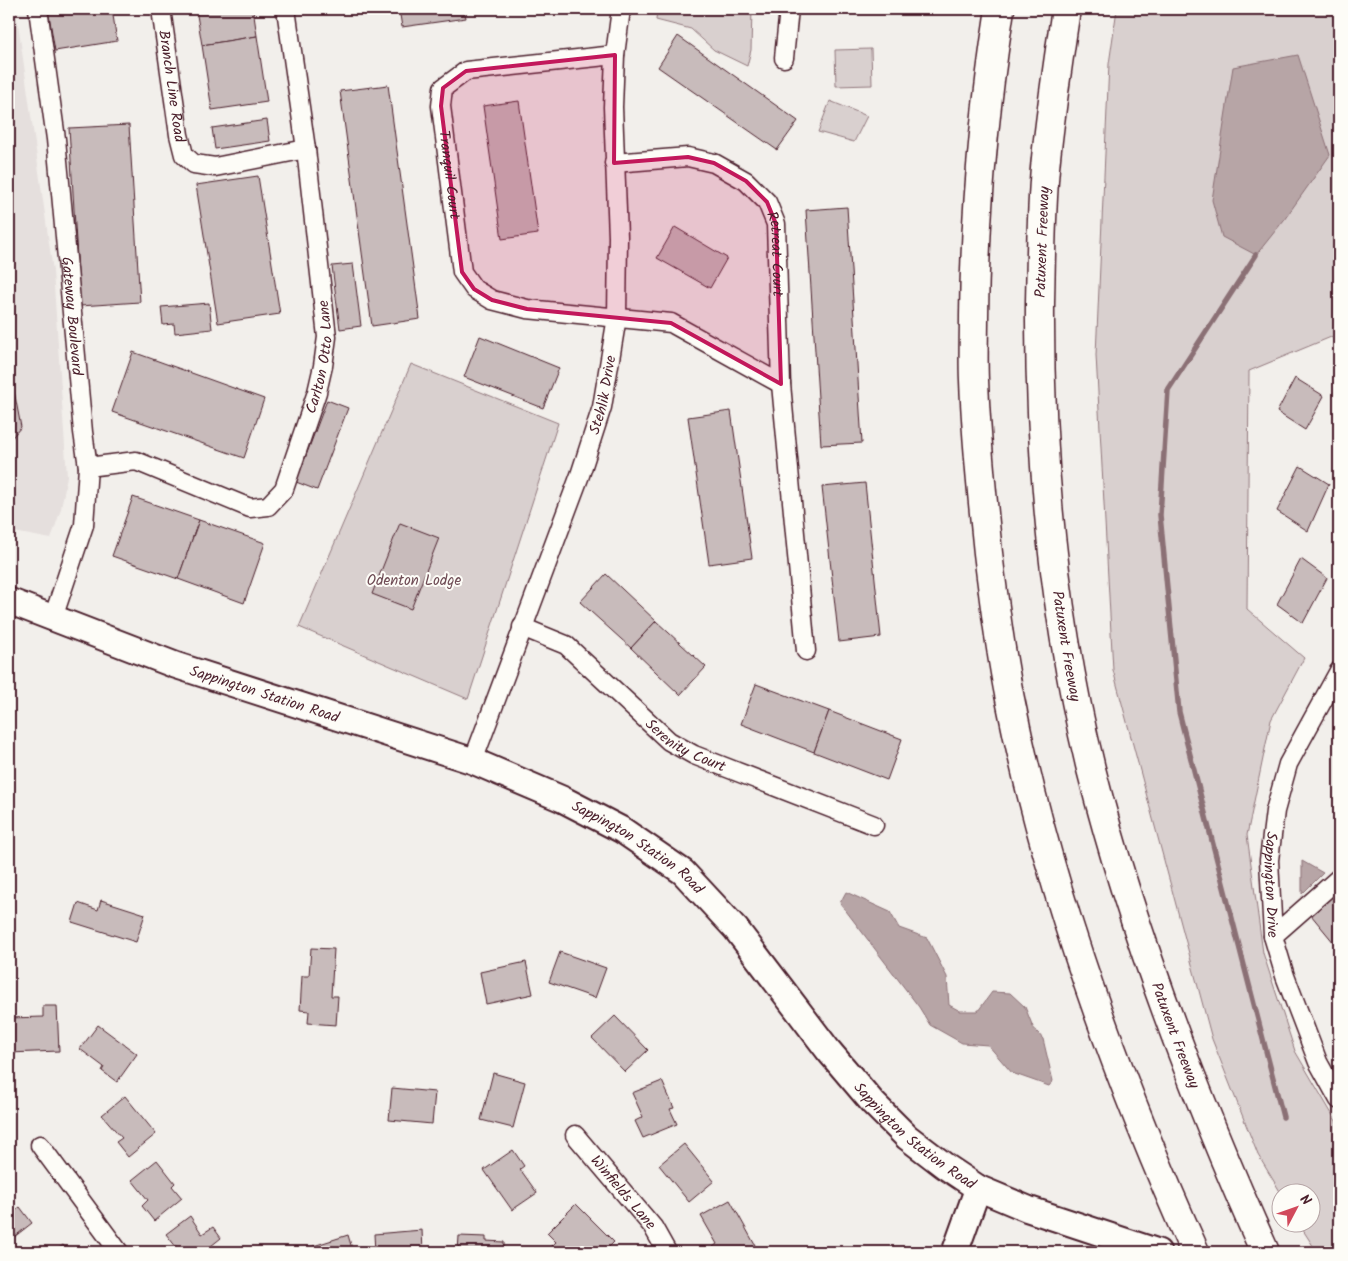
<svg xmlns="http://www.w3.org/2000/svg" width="1348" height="1261" font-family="Kalam,sans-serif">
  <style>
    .built { fill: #e5dfdd }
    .green { fill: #d9d0cf; stroke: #92787d }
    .water { fill: #b7a5a6; stroke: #8b6f75 }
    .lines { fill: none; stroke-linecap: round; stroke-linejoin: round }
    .stream { stroke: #8b6f75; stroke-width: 5.5 }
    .building { fill: #c8bbbb; stroke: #4a1f2b }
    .minor-casing { stroke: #4a1f2b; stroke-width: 21 }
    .secondary-casing { stroke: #4a1f2b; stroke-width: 29 }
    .motorway-casing { stroke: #4a1f2b; stroke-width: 31 }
    .minor { stroke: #fdfcf7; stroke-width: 18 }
    .secondary { stroke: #fdfcf7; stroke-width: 25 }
    .motorway { stroke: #fdfcf7; stroke-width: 28 }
    .marked { fill: #c2185b; fill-opacity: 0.2; stroke: #c2185b; stroke-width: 4; stroke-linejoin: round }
    .labels { text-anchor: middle; stroke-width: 4; stroke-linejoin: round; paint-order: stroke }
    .street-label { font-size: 15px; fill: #4a1f2b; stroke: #fdfcf7 }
    .park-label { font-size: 15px; fill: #6e4b54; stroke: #fdfcf7 }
  </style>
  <rect width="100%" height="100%" fill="#f2efeb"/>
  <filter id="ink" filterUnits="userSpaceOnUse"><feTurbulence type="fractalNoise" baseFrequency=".02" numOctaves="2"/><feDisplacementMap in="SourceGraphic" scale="10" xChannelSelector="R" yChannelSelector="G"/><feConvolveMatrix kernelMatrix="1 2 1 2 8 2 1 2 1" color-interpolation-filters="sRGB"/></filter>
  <g filter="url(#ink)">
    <polygon class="built" points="9,9 16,9 53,271 67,476 61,509 51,539 9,531"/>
    <g class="green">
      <polygon points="657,9 752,9 751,50 747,66 714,50 691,29 656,20"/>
      <polygon points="1117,9 1331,9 1339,42 1339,343 1331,337 1249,371 1247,609 1304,658 1271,720 1247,835 1263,953 1295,1051 1339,1126 1339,1252 1317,1252 1299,1224 1310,1224 1310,1194 1281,1193 1258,1155 1212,1039 1113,670 1096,355 1109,64"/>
      <polygon points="871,49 872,85 836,86 835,50"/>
      <polygon points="830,101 867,116 854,142 818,132"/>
      <polygon points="411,364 558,423 468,699 299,627"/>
    </g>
    <g class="water">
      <polygon points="1298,55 1330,155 1284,220 1256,255 1222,237 1212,200 1233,67"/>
      <polygon points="1302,861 1323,873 1302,894"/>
      <polygon points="846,892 890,912 899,928 927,938 947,977 949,1005 960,1011 978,1011 992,992 1010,993 1025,1007 1033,1027 1043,1039 1053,1081 1049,1086 1012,1073 988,1045 962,1043 930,1025 919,1007 840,903"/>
    </g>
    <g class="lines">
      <polyline class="stream" points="1256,255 1168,390 1160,515 1179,712 1283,1117"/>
    </g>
    <g class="building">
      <polygon points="48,9 112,9 117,41 55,51"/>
      <polygon points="196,9 253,9 257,36 202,45"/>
      <polygon points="399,9 464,9 466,18 402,27"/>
      <polygon points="257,36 267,102 212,110 202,45"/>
      <polygon points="678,36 798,121 777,150 658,67"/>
      <polygon points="388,85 420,319 372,326 340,91"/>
      <polygon points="519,101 538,234 502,239 483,106"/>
      <polygon points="267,120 270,141 215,149 212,128"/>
      <polygon points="129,125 140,302 80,306 69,128"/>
      <polygon points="258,176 280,314 218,323 196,185"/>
      <polygon points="847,207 862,443 821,445 806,210"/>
      <polygon points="675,227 727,258 710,288 657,258"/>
      <polygon points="353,264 361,326 340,329 332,266"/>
      <polygon points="209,303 212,329 175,333 174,324 163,325 161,307"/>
      <polygon points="480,336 559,368 543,408 464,377"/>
      <polygon points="133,352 264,399 244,458 112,412"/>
      <polygon points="9,365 21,427 9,441"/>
      <polygon points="1295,378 1324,396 1305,430 1277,412"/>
      <polygon points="327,400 348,408 317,490 296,482"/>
      <polygon points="731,411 752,558 709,564 688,417"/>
      <polygon points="1300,466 1329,484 1308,531 1277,511"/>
      <polygon points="865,483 881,637 839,642 822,487"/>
      <polygon points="133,497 199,520 178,579 112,556"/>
      <polygon points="199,520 265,543 244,603 178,579"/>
      <polygon points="400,523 439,538 411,609 372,594"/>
      <polygon points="1301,559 1327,578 1303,623 1277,604"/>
      <polygon points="606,574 656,621 631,648 580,602"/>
      <polygon points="656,621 706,667 680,695 631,648"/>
      <polygon points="756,684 829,711 814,752 741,724"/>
      <polygon points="829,711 902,739 887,780 814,752"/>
      <polygon points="1334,894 1339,900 1339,949 1311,915"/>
      <polygon points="101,900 145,914 136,942 72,922 78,903 98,910"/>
      <polygon points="311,948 334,949 331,996 338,996 336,1025 308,1023 309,1011 300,1010 302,976 309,976"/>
      <polygon points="560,952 606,968 595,998 549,982"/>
      <polygon points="526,962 533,994 486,1004 480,972"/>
      <polygon points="43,1006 57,1006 59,1051 9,1053 9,1018 43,1017"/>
      <polygon points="615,1016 648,1050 625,1072 592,1038"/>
      <polygon points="98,1025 137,1054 117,1082 102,1071 104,1067 80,1049"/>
      <polygon points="493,1073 525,1082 513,1128 481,1120"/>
      <polygon points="662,1081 674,1108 670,1109 677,1124 643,1138 635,1121 643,1117 632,1093"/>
      <polygon points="392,1088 435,1092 432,1124 389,1120"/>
      <polygon points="125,1096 156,1134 128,1157 116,1142 122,1138 102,1115"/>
      <polygon points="684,1144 714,1181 689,1202 659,1165"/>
      <polygon points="513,1150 524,1166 520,1169 537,1193 512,1210 484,1170"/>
      <polygon points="157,1160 175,1183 172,1186 182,1198 154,1221 142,1206 148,1200 132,1180"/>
      <polygon points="730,1200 755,1245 743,1252 716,1252 713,1247 717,1244 701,1216"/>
      <polygon points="576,1204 614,1242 604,1252 598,1252 593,1247 588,1252 550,1252 548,1250 556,1242 547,1233"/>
      <polygon points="20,1207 32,1223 9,1241 9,1211 11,1214"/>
      <polygon points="190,1216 202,1234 213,1227 221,1238 211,1246 216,1252 180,1252 166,1234"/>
      <polygon points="422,1230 423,1252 375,1252 374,1234"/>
      <polygon points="348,1235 353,1252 305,1252 304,1249"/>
      <polygon points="459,1236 486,1237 486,1241 504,1242 504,1252 458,1252"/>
      <polygon points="63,1245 69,1252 54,1252"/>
    </g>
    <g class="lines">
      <defs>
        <g id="minor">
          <path id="s1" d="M 38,9 L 56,139 L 83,432 L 88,467 L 84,525 L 53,618"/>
          <path id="s2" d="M 161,9 L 179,135 L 184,155 L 194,164 L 215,167 L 306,149"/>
          <path id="s3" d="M 615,55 L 466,71 L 443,88 L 441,106 L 462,272 L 474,289 L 492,300 L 527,309 L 671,323 L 781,384"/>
          <polyline points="784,58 789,9"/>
          <path id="s4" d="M 614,163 L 688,157 L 714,163 L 746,181 L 767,202 L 776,224 L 781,384 L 806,651"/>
          <path id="s5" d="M 88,467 L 136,461 L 250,508 L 268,506 L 284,489 L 317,392 L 323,366 L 327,337 L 306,149 L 286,9"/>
          <path id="s6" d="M 522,627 L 566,645 L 669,741 L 694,755 L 874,825"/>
          <path id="s7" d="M 1339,671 L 1288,764 L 1275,811 L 1269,860 L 1273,936 L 1285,976 L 1318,1062 L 1339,1100"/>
          <path id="s8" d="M 473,761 L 580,475 L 602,407 L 617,317 L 618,237 L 613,107 L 615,55 L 621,9"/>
          <polyline points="1273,936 1339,878"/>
          <path id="s9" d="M 575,1135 L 653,1227 L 667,1252"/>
          <polyline points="40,1145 119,1252"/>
        </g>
        <g id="secondary">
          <path id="s10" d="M 9,601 L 175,665 L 473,761 L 562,799 L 622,830 L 683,872 L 736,929 L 828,1050 L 873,1103 L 907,1137 L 945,1166 L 978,1188 L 1028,1209 L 1158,1252"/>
          <polyline points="955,1252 978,1188"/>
        </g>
        <g id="motorway">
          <path d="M 1000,9 C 984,111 975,213 974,316 C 974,337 973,359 974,380 C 976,438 982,495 988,553 C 994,602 1000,651 1010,699 C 1048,890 1115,1074 1195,1252"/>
          <path id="s11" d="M 1066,9 C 1058,62 1050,115 1045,168 C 1041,213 1041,258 1040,303 C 1039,459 1054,617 1091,769 C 1133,935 1195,1096 1265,1252"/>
        </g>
      </defs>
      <use href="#minor" class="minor-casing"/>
      <use href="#secondary" class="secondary-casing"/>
      <use href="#motorway" class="motorway-casing"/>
      <use href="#minor" class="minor"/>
      <use href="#secondary" class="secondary"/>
      <use href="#motorway" class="motorway"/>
    </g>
  </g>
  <path class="marked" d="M 615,55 L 614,163 L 688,157 L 714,163 L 746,181 L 767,202 L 776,224 L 781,384 L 671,323 L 527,309 L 492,300 L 474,289 L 462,272 L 441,106 L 443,88 L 466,71 Z"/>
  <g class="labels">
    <g class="street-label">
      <text dy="5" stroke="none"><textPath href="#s2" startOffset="78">Branch Line Road</textPath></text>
      <text dy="5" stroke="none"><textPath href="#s3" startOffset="266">Tranquil Court</textPath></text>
      <text transform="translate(1042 242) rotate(-88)" y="5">Patuxent Freeway</text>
      <text dy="5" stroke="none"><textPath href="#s4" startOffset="221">Retreat Court</textPath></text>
      <text dy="5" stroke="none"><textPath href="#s1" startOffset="309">Gateway Boulevard</textPath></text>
      <text dy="5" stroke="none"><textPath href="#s5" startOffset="351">Carlton Otto Lane</textPath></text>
      <text dy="5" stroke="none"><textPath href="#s8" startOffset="389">Stehlik Drive</textPath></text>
      <text dy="5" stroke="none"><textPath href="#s11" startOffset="640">Patuxent Freeway</textPath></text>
      <text dy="5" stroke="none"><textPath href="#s10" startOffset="272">Sappington Station Road</textPath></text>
      <text dy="5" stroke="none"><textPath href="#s6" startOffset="205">Serenity Court</textPath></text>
      <text dy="5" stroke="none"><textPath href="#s10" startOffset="678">Sappington Station Road</textPath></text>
      <text dy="5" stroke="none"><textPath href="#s7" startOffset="229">Sappington Drive</textPath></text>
      <text dy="5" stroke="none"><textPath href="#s11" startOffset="1045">Patuxent Freeway</textPath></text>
      <text dy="5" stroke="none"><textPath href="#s10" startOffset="1082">Sappington Station Road</textPath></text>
      <text dy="5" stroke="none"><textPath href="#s9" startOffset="75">Winfields Lane</textPath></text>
    </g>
    <g class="park-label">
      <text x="414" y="585">Odenton Lodge</text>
    </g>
  </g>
  <rect width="1348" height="1261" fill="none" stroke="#fdfcf7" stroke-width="30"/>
  <rect x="15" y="15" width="1318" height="1231" fill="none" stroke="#4a1f2b" stroke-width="2" filter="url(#ink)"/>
  <g transform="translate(1296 1208) rotate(49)"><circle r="24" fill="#fdfcf7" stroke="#b5a4a5"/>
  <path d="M0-4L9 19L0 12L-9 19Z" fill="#d1495b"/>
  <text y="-8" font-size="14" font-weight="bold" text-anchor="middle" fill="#4a1f2b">N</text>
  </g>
</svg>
